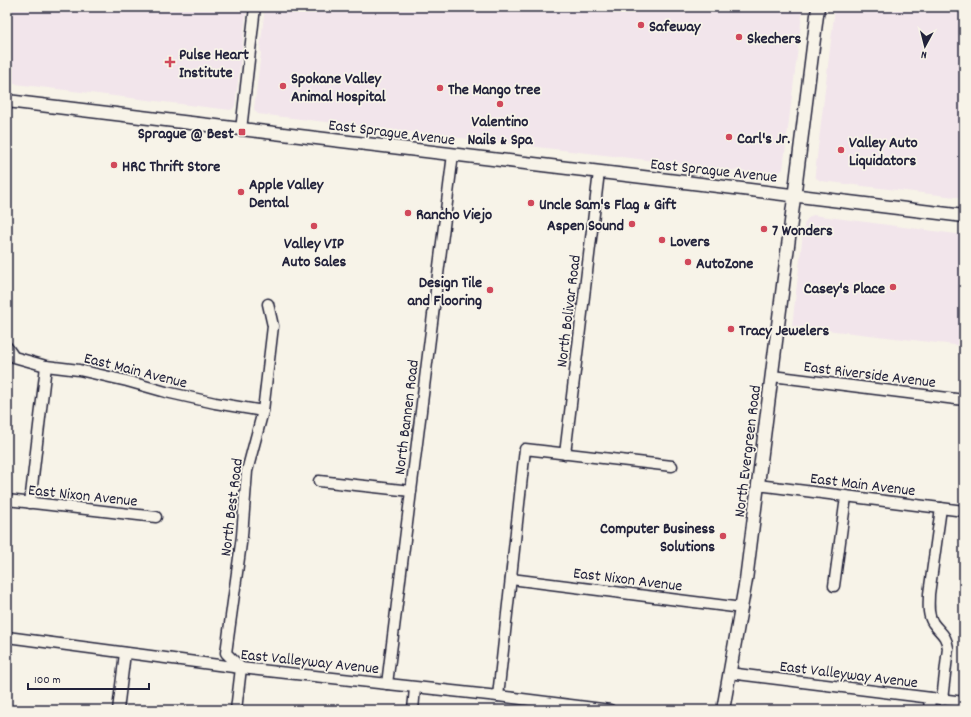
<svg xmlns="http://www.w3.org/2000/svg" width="971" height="717" font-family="Dekko,sans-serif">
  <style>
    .built { fill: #f2e5eb }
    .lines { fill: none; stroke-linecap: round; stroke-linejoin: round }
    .minor-casing { stroke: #22223b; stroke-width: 13 }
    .major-casing { stroke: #22223b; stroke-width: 15 }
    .minor { stroke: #f7f3e8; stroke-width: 10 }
    .major { stroke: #f7f3e8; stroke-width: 12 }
    .poi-dot { fill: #d1495b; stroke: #f7f3e8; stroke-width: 1.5 }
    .labels { text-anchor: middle; stroke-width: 3.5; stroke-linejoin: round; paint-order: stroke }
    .poi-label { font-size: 16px; font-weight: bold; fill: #22223b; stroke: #f7f3e8; text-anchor: start }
    .street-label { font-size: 16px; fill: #22223b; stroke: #f7f3e8 }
  </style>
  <rect width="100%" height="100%" fill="#f7f3e8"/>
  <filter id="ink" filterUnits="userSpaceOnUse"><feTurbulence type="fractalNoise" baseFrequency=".025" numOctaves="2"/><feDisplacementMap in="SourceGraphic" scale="8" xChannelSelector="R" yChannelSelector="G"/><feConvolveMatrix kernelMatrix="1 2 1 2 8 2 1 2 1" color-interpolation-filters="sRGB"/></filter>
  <g filter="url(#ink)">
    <g class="built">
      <polygon points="7,7 247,7 235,106 233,109 230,110 7,83"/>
      <polygon points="265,7 803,7 783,169 778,174 774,175 258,114 255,111 254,108 261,53 260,49"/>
      <polygon points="835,7 964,7 964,198 821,181 816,178 815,173"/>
      <polygon points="813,215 964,235 964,346 792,326 804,225 807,219"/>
    </g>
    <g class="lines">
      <defs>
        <g id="minor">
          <polyline points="241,130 255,7"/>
          <polyline points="7,347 14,357 46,366 79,370 127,381 166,392 215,403 263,411"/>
          <polyline points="772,376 964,400"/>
          <polyline points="565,454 599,172"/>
          <polyline points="319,481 411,491"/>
          <polyline points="758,485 964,511"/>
          <polyline points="7,500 156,517"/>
          <polyline points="30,503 46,366"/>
          <path d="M 941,508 L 929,594 C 929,603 927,614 933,623 C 940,633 946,634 948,648 L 942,700"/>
          <polyline points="511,579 742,608"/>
          <polyline points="834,586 846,497"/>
          <polyline points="7,637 241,668 498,696 610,710"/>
          <polyline points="729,673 964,702"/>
          <polyline points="387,684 453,154"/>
          <polyline points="498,696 525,449 672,466"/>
          <polyline points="118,710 125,653"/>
          <polyline points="236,710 241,668 226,653 242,536 247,471 263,411 273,326 268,304"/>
          <polyline points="413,710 415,688"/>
          <polyline points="929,710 930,698"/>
        </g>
        <g id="major">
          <path d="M 7,101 C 177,121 347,142 517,162 C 666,180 815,197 964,216"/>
          <polyline points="723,710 746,580 818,7"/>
        </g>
      </defs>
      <use href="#minor" class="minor-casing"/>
      <use href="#major" class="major-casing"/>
      <use href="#minor" class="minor"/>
      <use href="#major" class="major"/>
    </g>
  </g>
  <g class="poi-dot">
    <circle cx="641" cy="25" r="4"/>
    <circle cx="739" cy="37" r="4"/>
    <path d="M168 56h4v4h4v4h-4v4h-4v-4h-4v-4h4z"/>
    <circle cx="283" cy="86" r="4"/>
    <circle cx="440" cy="88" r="4"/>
    <circle cx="500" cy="104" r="4"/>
    <rect x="238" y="128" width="8" height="8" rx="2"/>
    <circle cx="729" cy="137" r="4"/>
    <circle cx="841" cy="150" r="4"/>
    <circle cx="114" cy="165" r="4"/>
    <circle cx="241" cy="192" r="4"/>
    <circle cx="531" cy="203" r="4"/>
    <circle cx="408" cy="213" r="4"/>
    <circle cx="632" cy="224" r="4"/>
    <circle cx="314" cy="226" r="4"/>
    <circle cx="764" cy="229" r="4"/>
    <circle cx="662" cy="240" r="4"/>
    <circle cx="688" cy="262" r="4"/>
    <circle cx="893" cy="287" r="4"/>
    <circle cx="490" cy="290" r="4"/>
    <circle cx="731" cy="329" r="4"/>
    <circle cx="723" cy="536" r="4"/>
  </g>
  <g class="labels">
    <g class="poi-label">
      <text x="649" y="31">Safeway</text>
      <text x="747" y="43">Skechers</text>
      <text x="179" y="59">Pulse Heart<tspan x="179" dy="18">Institute</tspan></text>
      <text x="291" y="83">Spokane Valley<tspan x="291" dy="18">Animal Hospital</tspan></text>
      <text x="448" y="94">The Mango tree</text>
      <text x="500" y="126" text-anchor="middle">Valentino<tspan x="500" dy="18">Nails &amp; Spa</tspan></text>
      <text x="234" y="138" text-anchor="end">Sprague @ Best</text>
      <text x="737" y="143">Carl's Jr.</text>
      <text x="849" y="147">Valley Auto<tspan x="849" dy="18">Liquidators</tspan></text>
      <text x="122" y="171">HRC Thrift Store</text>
      <text x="249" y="189">Apple Valley<tspan x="249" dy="18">Dental</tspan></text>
      <text x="539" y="209">Uncle Sam's Flag &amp; Gift</text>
      <text x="416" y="219">Rancho Viejo</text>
      <text x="624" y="230" text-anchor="end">Aspen Sound</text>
      <text x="772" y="235">7 Wonders</text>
      <text x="670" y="246">Lovers</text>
      <text x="314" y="248" text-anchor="middle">Valley VIP<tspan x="314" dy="18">Auto Sales</tspan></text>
      <text x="696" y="268">AutoZone</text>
      <text x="482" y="287" text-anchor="end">Design Tile<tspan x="482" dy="18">and Flooring</tspan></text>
      <text x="885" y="293" text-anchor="end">Casey's Place</text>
      <text x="739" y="335">Tracy Jewelers</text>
      <text x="715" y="533" text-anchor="end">Computer Business<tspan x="715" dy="18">Solutions</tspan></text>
    </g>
    <g class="street-label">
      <text transform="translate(392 131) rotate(7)" y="6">East Sprague Avenue</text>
      <text transform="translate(714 169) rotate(6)" y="6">East Sprague Avenue</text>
      <text transform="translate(567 311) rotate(-83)" y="6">North Bolivar Road</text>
      <text transform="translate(136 369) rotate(14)" y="6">East Main Avenue</text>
      <text transform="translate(870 373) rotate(7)" y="6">East Riverside Avenue</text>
      <text transform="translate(405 417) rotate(-83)" y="6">North Bannen Road</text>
      <text transform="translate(746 451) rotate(-83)" y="6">North Evergreen Road</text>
      <text transform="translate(863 483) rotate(7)" y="6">East Main Avenue</text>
      <text transform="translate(83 494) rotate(6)" y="6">East Nixon Avenue</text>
      <text transform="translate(230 507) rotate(-83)" y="6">North Best Road</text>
      <text transform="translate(628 578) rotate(7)" y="6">East Nixon Avenue</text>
      <text transform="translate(310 660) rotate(6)" y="6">East Valleyway Avenue</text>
      <text transform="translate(849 673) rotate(7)" y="6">East Valleyway Avenue</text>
    </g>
  </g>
  <rect width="971" height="717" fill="none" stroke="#f7f3e8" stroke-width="24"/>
  <rect x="12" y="12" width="947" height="693" fill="none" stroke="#22223b" stroke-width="1.5" filter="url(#ink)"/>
  <g transform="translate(925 46) rotate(187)" stroke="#f7f3e8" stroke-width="3" paint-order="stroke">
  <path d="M0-3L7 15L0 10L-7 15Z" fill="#22223b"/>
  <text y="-6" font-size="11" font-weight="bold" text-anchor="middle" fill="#22223b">N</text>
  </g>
  <path d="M28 683v6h121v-6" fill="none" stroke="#22223b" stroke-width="2"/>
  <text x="34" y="683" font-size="12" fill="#22223b" stroke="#f7f3e8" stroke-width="3" paint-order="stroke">100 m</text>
</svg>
